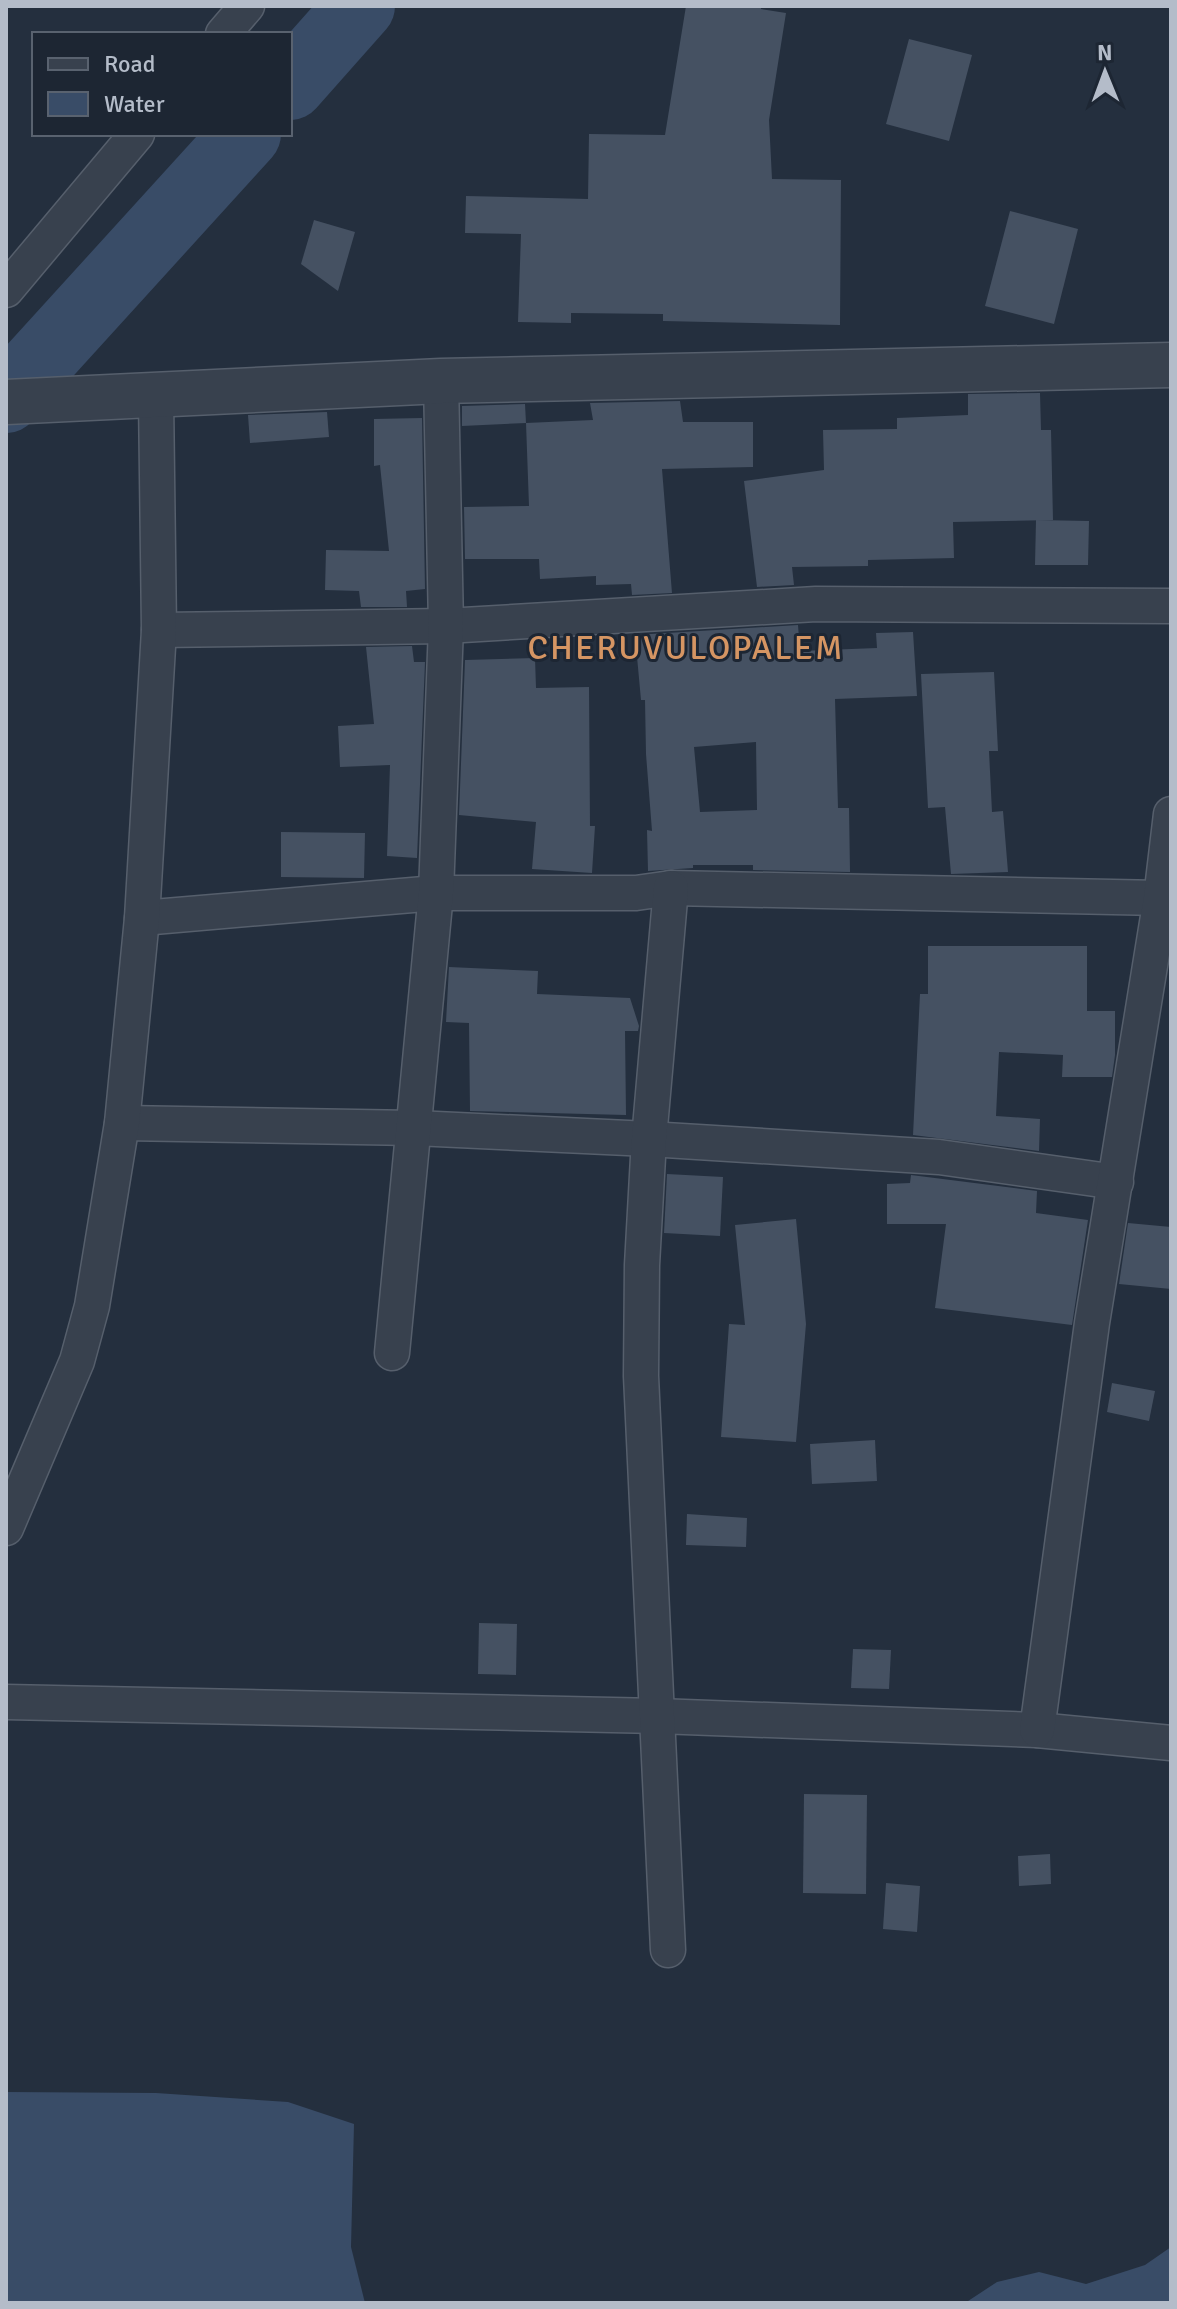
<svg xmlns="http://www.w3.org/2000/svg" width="1177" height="2309" font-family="Signika,sans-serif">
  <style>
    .water { fill: #394c67 }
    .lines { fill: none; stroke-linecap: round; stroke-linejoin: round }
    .river { stroke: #394c67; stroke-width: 70 }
    .building { fill: #455162; fill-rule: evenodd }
    .minor-casing { stroke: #565f6c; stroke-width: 37 }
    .tertiary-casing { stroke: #565f6c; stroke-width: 47 }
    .minor { stroke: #38414e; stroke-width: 34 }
    .tertiary { stroke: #38414e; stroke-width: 44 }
    .labels { text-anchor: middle; stroke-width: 6; stroke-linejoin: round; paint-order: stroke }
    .quarter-label { font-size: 34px; letter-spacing: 2px; fill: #d59563; stroke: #1d2633 }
  </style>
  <rect width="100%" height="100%" fill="#242f3e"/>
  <g class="water">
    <polygon points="6,2092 156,2093 288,2102 354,2124 351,2247 365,2303 6,2303"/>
    <polygon points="1171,2247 1171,2303 965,2303 997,2282 1039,2272 1086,2284 1145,2265"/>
  </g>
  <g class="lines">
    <g class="river">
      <polyline points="290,85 360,6"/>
      <polyline points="6,398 246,134"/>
    </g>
  </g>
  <g class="building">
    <polygon points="686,6 761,6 761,9 786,13 769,120 772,179 841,180 840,325 663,321 663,314 571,313 571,323 518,322 521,234 465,233 466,196 588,199 589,134 665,135"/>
    <polygon points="909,39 972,55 949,141 886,124"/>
    <polygon points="1010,211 1078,229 1054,324 985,306"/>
    <polygon points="314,220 355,232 338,291 301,264"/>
    <polygon points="1040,393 1041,430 1051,430 1053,520 953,522 954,558 868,560 868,566 792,567 794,585 757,587 744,481 824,470 823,430 897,429 897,418 968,415 968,394"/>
    <polygon points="680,401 683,422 753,422 753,467 662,469 672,593 632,595 631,584 596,585 596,576 540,579 539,559 465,559 464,507 529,506 526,423 593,420 590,403"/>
    <polygon points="525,404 526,423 462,426 462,406"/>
    <polygon points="327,412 329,437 250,443 248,415"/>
    <polygon points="422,418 425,589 406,591 407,607 361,607 359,591 325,590 326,550 389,551 380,465 374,466 374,419"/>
    <polygon points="1036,520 1089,521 1088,565 1035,565"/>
    <path d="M 798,625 L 800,651 L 877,648 L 876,633 L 913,632 L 917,696 L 835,699 L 838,808 L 849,808 L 850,872 L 753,870 L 753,865 L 693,865 L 693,868 L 648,871 L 647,830 L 652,831 L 646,754 L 645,700 L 641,700 L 635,635 ZM 756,742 L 757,810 L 700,812 L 694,747 Z"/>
    <polygon points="412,646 414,662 425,662 417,858 387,856 390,765 340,767 338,726 374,724 366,647"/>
    <polygon points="535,658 536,688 589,687 590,826 595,826 592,873 532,869 536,822 459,815 465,660"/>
    <polygon points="994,672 998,751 989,751 992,812 1003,811 1008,872 951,874 945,807 928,808 921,674"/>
    <polygon points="281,832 365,833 364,878 281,877"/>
    <polygon points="928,946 1087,946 1087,1011 1115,1011 1115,1055 1112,1077 1062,1077 1063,1055 999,1052 996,1116 1040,1119 1039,1151 913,1135 920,994 928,994"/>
    <polygon points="449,967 538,971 537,994 630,998 639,1026 638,1031 625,1031 626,1115 470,1111 469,1023 446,1022"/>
    <polygon points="667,1174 723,1177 720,1236 664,1233"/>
    <polygon points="911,1175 1037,1191 1036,1213 1088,1220 1072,1325 935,1308 946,1224 887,1224 887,1184 910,1183"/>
    <polygon points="796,1219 806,1324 796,1442 721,1437 729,1324 745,1325 735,1225"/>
    <polygon points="1128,1223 1171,1227 1171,1289 1119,1284"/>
    <polygon points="1112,1383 1155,1391 1149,1421 1107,1412"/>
    <polygon points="875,1440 877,1481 812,1484 810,1444"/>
    <polygon points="687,1514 747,1518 746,1547 686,1545"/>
    <polygon points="479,1623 517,1624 516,1675 478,1674"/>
    <polygon points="853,1649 891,1650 889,1689 851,1688"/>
    <polygon points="804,1794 867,1795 866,1894 803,1893"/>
    <polygon points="1050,1854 1051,1884 1019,1886 1018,1856"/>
    <polygon points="886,1883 920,1886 917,1932 883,1929"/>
  </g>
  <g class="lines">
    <defs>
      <g id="minor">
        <polyline points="223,34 247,6"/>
        <polyline points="6,290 137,134"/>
        <polyline points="159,630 446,626 816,604 1171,606"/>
        <polyline points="142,918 436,893 636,893 671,888 1161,898 1171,901"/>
        <polyline points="122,1123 415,1128 649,1139 939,1157 1116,1182"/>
        <polyline points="392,1353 436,893 446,626 441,381"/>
        <polyline points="6,1528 77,1361 92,1306 122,1123 142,918 159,630 156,397"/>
        <polyline points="6,1702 658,1716 1037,1730 1171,1743"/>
        <polyline points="1037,1730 1092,1323 1161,898 1171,814"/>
        <polyline points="668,1950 641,1376 642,1265 649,1139 671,888"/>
      </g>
      <polyline id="tertiary" points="6,402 441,381 1171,365"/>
    </defs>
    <use href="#minor" class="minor-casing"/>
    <use href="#tertiary" class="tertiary-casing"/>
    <use href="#minor" class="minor"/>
    <use href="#tertiary" class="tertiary"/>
  </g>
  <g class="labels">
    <g class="quarter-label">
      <text x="686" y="659">CHERUVULOPALEM</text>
    </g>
  </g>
  <rect width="1177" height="2309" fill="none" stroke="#b4bcc9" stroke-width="16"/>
  <rect x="32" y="32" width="260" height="104" fill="#1d2633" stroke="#59626f" stroke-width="2"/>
  <rect x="48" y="58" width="40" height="12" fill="#38414e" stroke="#59626f" stroke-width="2"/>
  <text x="104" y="72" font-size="24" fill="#b4bcc9">Road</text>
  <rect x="48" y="92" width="40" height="24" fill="#394c67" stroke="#59626f" stroke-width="2"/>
  <text x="104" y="112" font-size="24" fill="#b4bcc9">Water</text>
  <g transform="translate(1105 72) rotate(359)" stroke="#1d2633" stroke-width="6" paint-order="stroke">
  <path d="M0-6L14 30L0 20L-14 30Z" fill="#b4bcc9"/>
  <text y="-12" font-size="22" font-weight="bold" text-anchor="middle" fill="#b4bcc9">N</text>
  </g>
</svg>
